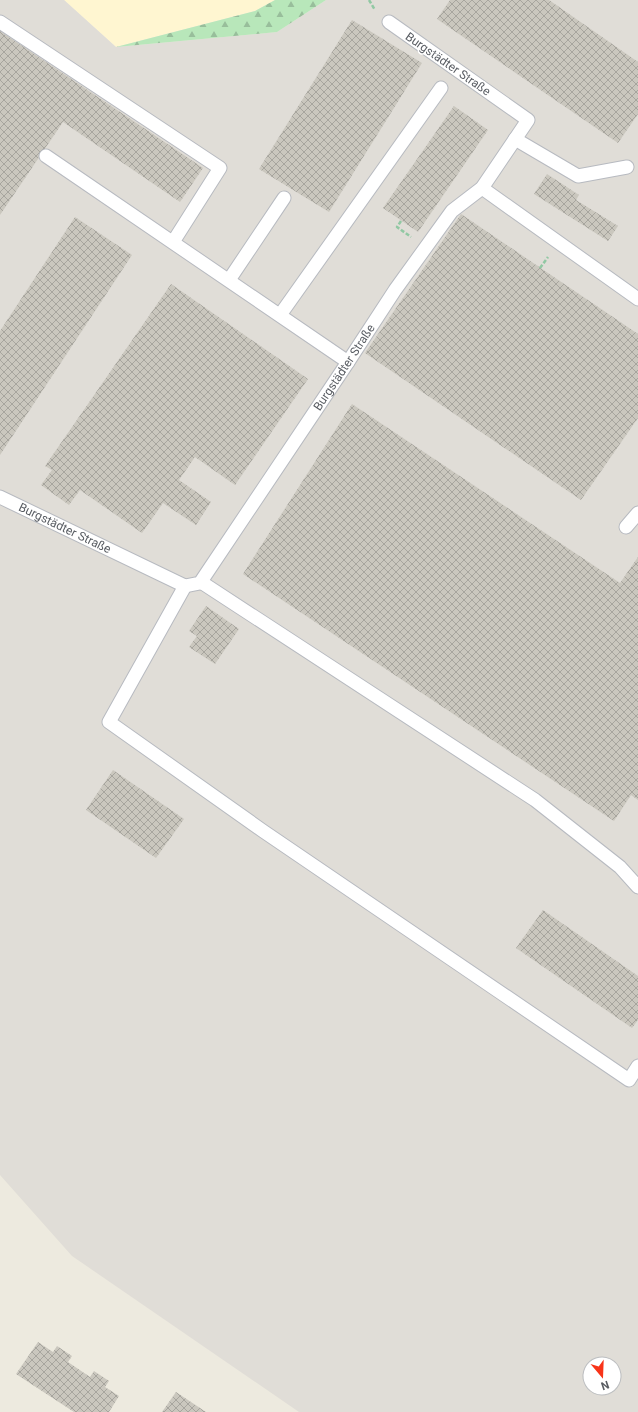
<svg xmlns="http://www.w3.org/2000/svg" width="638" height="1412" font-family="Roboto,sans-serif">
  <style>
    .commercial { fill: #fff6d1 }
    .industrial { fill: #e0ddd7; fill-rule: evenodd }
    .forest { fill: url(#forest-firs) }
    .building { fill: url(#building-cross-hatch) }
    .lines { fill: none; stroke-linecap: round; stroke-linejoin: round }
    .lane-casing { stroke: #b7bac0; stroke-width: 15 }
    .path { stroke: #91c8a3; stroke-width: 2.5; stroke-dasharray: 4 2; stroke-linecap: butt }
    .lane { stroke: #fff; stroke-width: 13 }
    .labels { text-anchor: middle; stroke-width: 3; stroke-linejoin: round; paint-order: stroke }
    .street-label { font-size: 12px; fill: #585c62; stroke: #fff }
  </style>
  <defs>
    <pattern id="forest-firs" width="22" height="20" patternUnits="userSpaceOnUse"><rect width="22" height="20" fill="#b8e7ba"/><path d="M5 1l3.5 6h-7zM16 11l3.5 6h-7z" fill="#98be9b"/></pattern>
    <pattern id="building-cross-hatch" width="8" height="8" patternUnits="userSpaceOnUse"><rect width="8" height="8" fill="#cac7be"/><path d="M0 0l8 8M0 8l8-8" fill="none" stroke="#a7a59e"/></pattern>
  </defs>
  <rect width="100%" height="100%" fill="#edeadf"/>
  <polygon class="commercial" points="64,0 275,0 255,11 116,47"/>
  <path class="industrial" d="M 0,0 L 64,0 L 116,47 L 277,32 L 326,0 L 638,0 L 638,1412 L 299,1412 L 72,1256 L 0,1175 ZM 590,1364 L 614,1364 L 614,1388 L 590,1388 Z"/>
  <polygon class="forest" points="275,0 326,0 277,32 116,47 255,11"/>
  <g class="building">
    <polygon points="450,0 549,0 638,62 638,114 618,143 437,19"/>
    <polygon points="352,20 422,63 329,212 259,169"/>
    <polygon points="0,31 203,168 180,202 63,122 0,215"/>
    <polygon points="454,106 488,130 418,232 383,208"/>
    <polygon points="547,174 579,195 576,200 618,226 608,241 534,194"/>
    <polygon points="461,214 638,334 638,418 581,500 365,353"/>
    <polygon points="75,217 132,255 0,455 0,331"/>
    <polygon points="171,284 308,379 235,485 195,457 179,480 211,502 196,525 163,503 142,533 80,490 69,505 41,485 52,470 45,466"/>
    <polygon points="352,404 620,583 638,557 638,800 631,795 614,821 243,574"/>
    <polygon points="206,606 239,629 215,664 189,647 197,636 189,631"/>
    <polygon points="113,770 184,819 156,858 86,810"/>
    <polygon points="543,910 638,976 638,1020 632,1028 516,948"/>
    <polygon points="38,1342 53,1352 57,1346 72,1356 68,1362 90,1377 94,1371 109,1381 105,1387 119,1396 109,1412 74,1412 16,1374"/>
    <polygon points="176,1392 206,1412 162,1412"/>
  </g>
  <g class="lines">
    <defs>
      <g id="lane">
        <polyline points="0,22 220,168 173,242"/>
        <polyline points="515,139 578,176 627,167"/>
        <polyline points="46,156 348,362"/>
        <polyline points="482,188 638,299"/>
        <polyline points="229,280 284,198"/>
        <polyline points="280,315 441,88"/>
        <path id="s1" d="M 0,497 L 185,586 L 200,583 L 348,362 L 395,290 L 452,211 L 482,188 L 528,120 L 389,22"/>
        <polyline points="626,527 638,513"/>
        <polyline points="201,582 535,800 620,867 638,887"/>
        <polyline points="185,586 109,722 263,831 629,1080 638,1066"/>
      </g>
    </defs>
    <use href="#lane" class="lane-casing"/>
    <g class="path">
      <polyline points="369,0 375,10"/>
      <polyline points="401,221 397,227 411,237"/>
      <polyline points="540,268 548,257"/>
    </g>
    <use href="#lane" class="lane"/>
  </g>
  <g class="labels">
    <g class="street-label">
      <text transform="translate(448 64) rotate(35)" y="4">Burgstädter Straße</text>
      <text dy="4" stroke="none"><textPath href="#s1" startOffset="480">Burgstädter Straße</textPath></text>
      <text dy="4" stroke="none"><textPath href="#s1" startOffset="72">Burgstädter Straße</textPath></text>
    </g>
  </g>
  <g transform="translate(602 1376) rotate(161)"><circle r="19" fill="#ffffff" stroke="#bcbec0"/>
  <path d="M0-3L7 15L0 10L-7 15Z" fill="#f83419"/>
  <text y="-6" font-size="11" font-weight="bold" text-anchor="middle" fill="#585c62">N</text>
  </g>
</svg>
